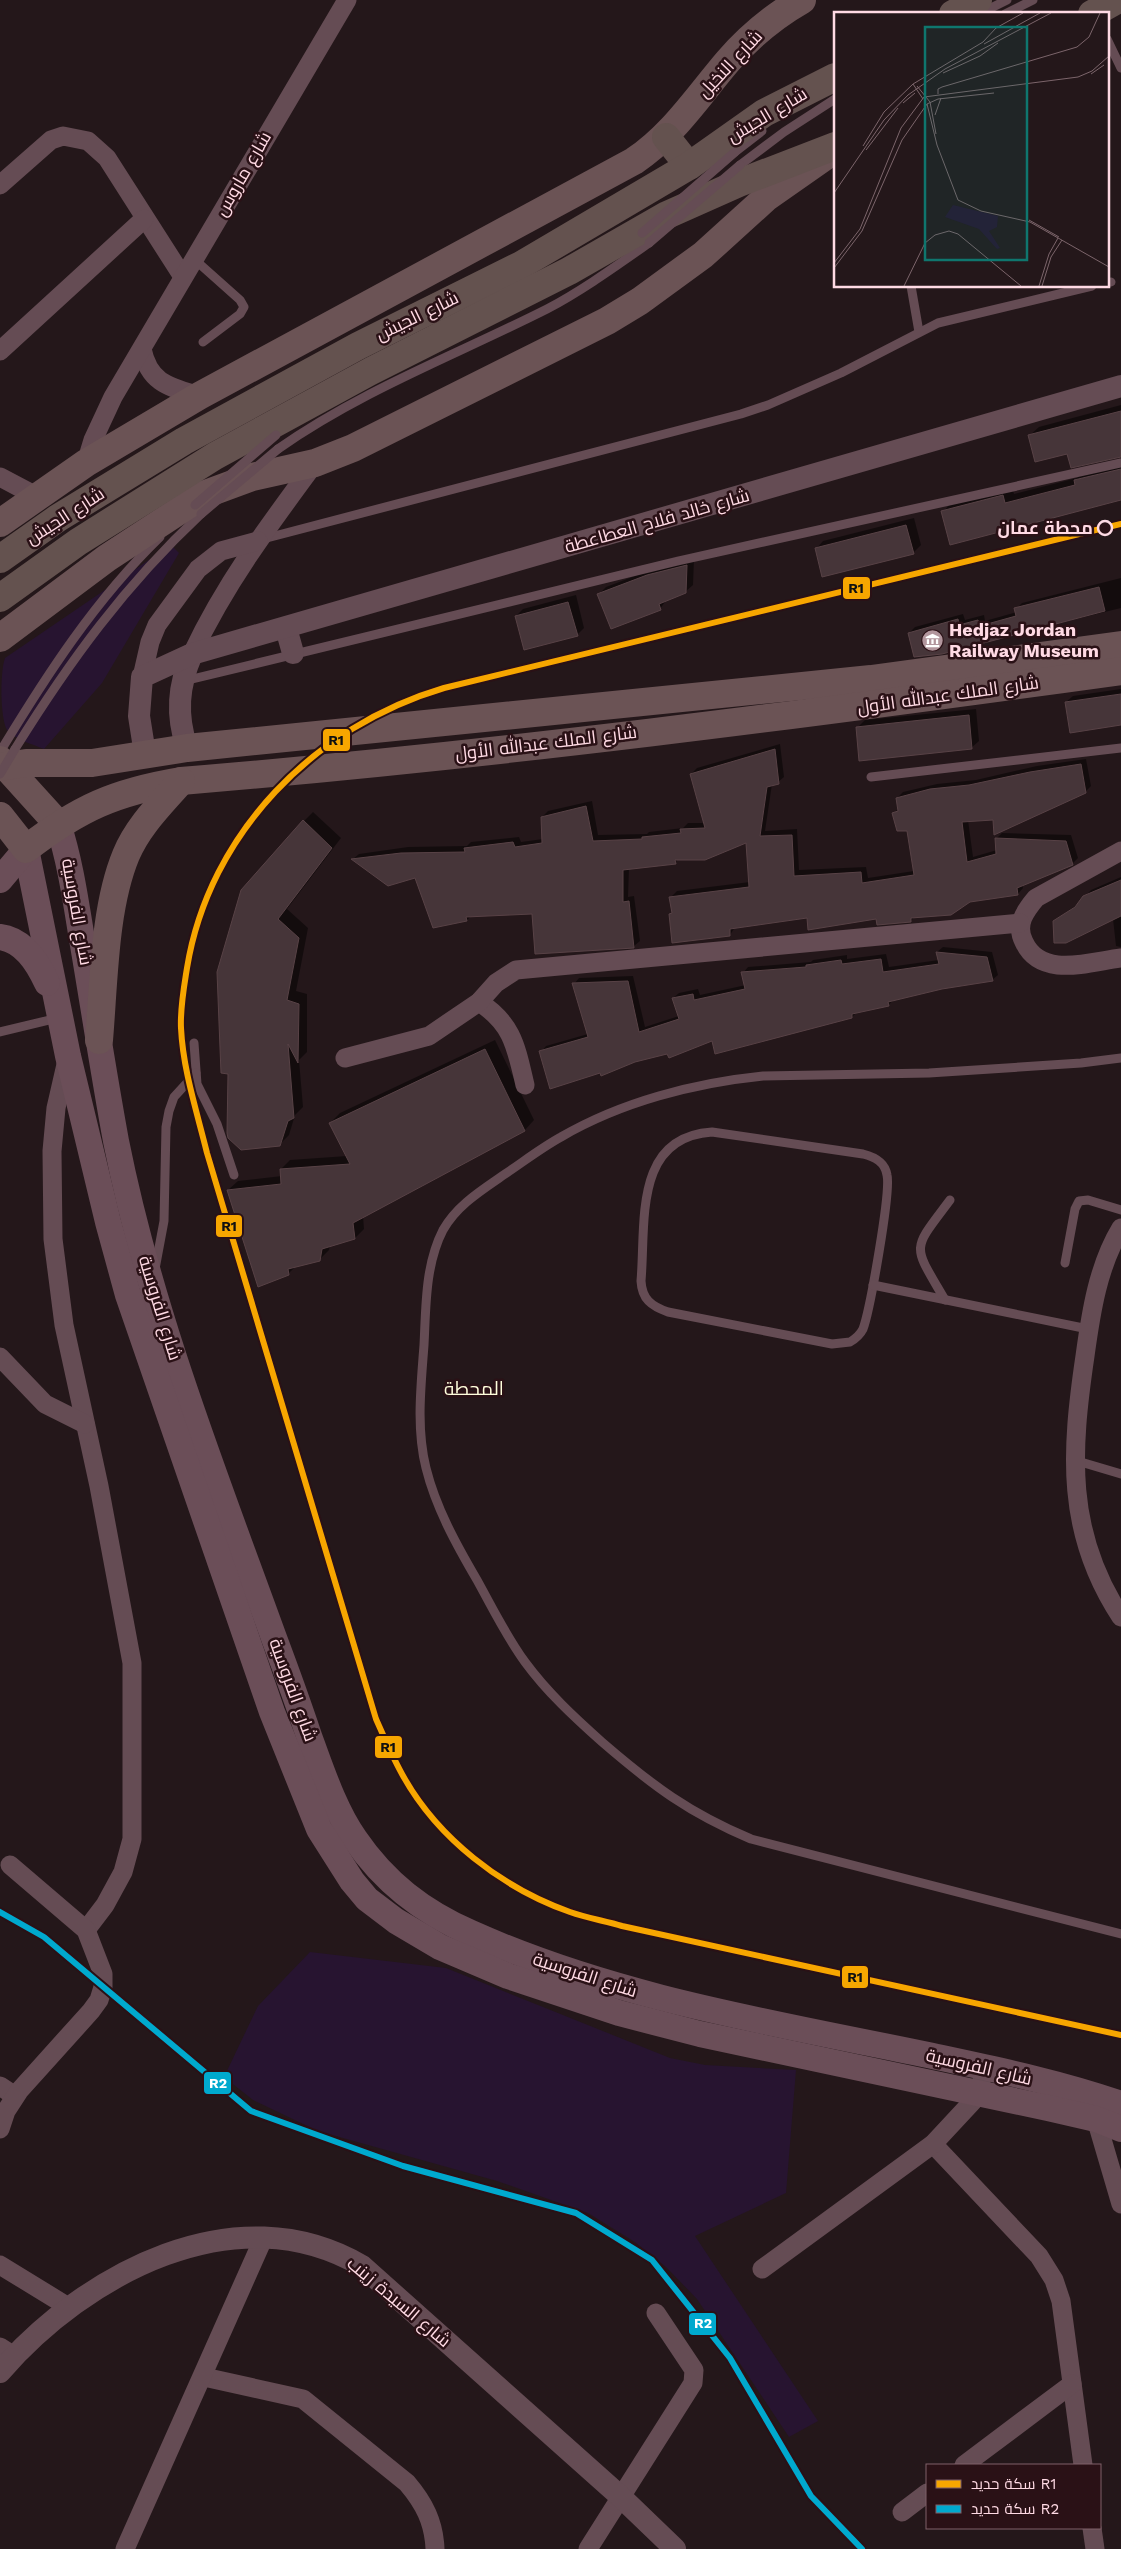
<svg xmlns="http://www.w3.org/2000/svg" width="1121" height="2549" font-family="'Work Sans',Cairo,sans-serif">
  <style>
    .green { fill: #271430 }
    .shadow { fill: #0007 }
    .building { fill: #463539; stroke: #584246 }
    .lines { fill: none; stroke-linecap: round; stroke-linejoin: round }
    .service { stroke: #654c54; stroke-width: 9 }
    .minor { stroke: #654c54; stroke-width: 19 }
    .tertiary { stroke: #654c54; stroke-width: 22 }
    .secondary { stroke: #6b4e58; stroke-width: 26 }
    .primary { stroke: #6b5355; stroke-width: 28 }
    .trunk { stroke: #64524f; stroke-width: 28 }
    .service-bridge { stroke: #654c54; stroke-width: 9 }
    .rail-1-casing { stroke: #2a1116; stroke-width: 10 }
    .rail-2-casing { stroke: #2a1116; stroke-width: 10 }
    .rail-1 { stroke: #f7a600; stroke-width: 6 }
    .rail-2 { stroke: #00a9ce; stroke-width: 6 }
    .stop-dot { fill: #2a1116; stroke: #ffdae4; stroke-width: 2.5 }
    .labels { text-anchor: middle; stroke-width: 5; stroke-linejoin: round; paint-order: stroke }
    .street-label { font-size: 18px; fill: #ffdae4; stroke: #2a1116 }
    .stop-label { font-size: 18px; font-weight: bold; fill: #ffdae4; stroke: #2a1116; text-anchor: end }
    .poi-label { font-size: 18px; font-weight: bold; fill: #ffdae4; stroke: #2a1116; text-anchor: start }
    .neighbourhood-label { font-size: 19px; fill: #fffedc; stroke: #2a1116 }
    .inset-road { fill: none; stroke: #7c656b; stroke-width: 1 }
    .view { fill: #0f766e; fill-opacity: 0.15; stroke: #0f766e; stroke-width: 2.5 }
    .inset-edge { fill: none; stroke: #ffdae4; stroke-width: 2.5 }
    .line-badge { stroke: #2a1116; stroke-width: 2 }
    .badge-label { font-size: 14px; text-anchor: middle; font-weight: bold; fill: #fff }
    .pale-badge-label { font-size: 14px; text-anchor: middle; font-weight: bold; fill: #111 }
  </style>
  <rect width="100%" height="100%" fill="#24171a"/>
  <g class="green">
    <path d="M 171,545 L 179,553 L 102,683 L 44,749 C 32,744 16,740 7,730 C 0,717 0,672 5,658 Z"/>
    <polygon points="310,1952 446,1968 670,2058 705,2065 796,2070 786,2193 695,2236 818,2421 789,2437 697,2299 666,2267 635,2242 588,2213 497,2181 318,2131 253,2100 224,2077 258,2006"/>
  </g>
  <g class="shadow">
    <polygon points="1121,405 1121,456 1068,452 1029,436 1039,427"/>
    <polygon points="1121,463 1121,498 943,512 952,502 1012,487 1014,494 1077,478 1084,471"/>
    <polygon points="914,518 921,545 913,553 816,549 823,541"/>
    <polygon points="694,559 693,585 685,592 667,599 660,609 599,594 606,587 656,568"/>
    <polygon points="1121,578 1121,608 942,652 909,633 915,627 963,614 965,620 984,615 985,621 1017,612 1016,609 1022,603"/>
    <polygon points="576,595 584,628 577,635 516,616 523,609"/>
    <polygon points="1121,689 1121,724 1066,702 1073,696"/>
    <polygon points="976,709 979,741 971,748 857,728 865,720"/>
    <polygon points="780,744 784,777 778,782 772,784 765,831 797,829 799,870 866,867 868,878 914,871 908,830 894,813 899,808 897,798 903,792 937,784 976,780 1037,766 1086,759 1091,786 1085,792 995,818 968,820 973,857 997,850 996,839 1002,833 1071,835 1078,858 1072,864 1022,884 1023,888 1018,894 970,901 915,916 911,921 809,916 735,927 730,935 670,914 673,911 671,897 677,891 750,882 747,841 679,858 675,863 629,868 628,897 634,896 640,941 634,946 536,953 533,913 471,916 467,920 416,877 353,859 359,854 408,847 467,846 471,842 519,837 521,842 543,839 542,817 548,811 592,801 598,835 647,834 649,832 683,828 688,823 705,823 691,774 697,768"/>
    <polygon points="313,812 341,838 287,909 308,928 296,991 307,994 307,1052 299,1060 303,1107 295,1115 289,1135 279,1145 229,1073 304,821"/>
    <polygon points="1121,877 1121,947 1116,946 1113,919 1055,921 1079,903 1091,890"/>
    <polygon points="943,947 992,952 998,975 992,980 942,988 894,1000 888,1005 857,1012 852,1017 713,1039 601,1071 541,1052 546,1046 588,1034 574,984 579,978 633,976 645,1027 679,1016 673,998 679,993 698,989 700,995 746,985 743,973 748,967 811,962 813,960 847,955 847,959 886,954 889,967 939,960 937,952"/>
    <polygon points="495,1040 534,1120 525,1130 363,1216 364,1229 355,1238 330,1245 329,1250 319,1260 296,1266 288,1274 228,1190 238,1181 282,1176 281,1169 290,1160 347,1156 330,1123 340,1113"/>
  </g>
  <g class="building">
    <polygon points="1121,411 1121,457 1071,468 1067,454 1035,462 1028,435"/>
    <polygon points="1121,469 1121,500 950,545 941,511 1003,495 1005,503 1075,485 1074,480"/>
    <polygon points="906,525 914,554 822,577 815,548"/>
    <polygon points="687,565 686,593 659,604 661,610 611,629 597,594 647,575"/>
    <polygon points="1099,587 1105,611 942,654 914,657 908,633 958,619 959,625 978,620 980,626 1016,616 1014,608"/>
    <polygon points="568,602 578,636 524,650 515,616"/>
    <polygon points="1121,694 1121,725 1070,733 1065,702"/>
    <polygon points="969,715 972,749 859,761 856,727"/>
    <polygon points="775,749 779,784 767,787 760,836 792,835 794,876 861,872 862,883 914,875 907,831 897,831 892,813 898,811 896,798 930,789 969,785 1030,772 1081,764 1086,793 994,835 993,820 962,822 967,862 996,854 995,838 1066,841 1073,865 1017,888 1018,895 970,902 951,915 911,918 911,922 877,925 876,919 808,930 807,918 730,929 730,936 672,943 669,914 672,913 669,897 749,887 746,843 705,860 675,860 676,864 623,870 623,902 629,901 634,948 535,954 532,914 466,917 467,921 433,928 415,878 388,886 351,859 401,853 465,852 464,848 513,842 515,847 542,843 541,817 586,806 593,841 642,839 642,837 681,833 680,829 705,828 690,774"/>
    <polygon points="303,820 332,848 278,919 299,938 287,1000 299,1004 298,1063 288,1044 294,1118 288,1121 280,1146 241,1150 228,1138 227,1133 228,1074 221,1073 217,972 241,890"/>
    <polygon points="1121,880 1121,916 1066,943 1054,943 1053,921 1075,907 1083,896"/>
    <polygon points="936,952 987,957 993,981 942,989 888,1002 889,1006 852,1014 852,1018 715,1054 712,1041 669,1058 667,1054 635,1062 601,1076 600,1073 550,1089 539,1051 588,1037 572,983 628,981 639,1032 679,1019 672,998 693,994 694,1000 745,989 741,972 806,967 806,965 841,960 842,964 881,959 883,972 939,964"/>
    <polygon points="485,1049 525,1131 353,1223 355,1239 322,1249 320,1261 288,1269 289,1275 258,1287 227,1190 281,1184 280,1169 350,1164 329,1123"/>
  </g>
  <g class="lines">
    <g class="service">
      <polyline points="979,14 1007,0"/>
      <polyline points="1005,14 1033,0"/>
      <polyline points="1107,39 1121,68"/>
      <polyline points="735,152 762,131"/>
      <polyline points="740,165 784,132 835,99"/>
      <polyline points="194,259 240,300 244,307 240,314 203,342"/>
      <polyline points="1107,283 1111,282"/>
      <polyline points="911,286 919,332"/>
      <path d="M 278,449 C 362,390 456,355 547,309 C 583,290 616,266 649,243"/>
      <polyline points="263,539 741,414 768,405 841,373 938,323 1092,286"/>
      <polyline points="184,681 678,561 1121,463"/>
      <path d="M 15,749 C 69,662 125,585 201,514"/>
      <path d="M 0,752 C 46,676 95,600 160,537"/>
      <polyline points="871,777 1121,748"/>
      <polyline points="0,1032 58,1018"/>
      <polyline points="194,1043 197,1084 217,1124 234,1175"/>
      <path d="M 1121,1058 L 1081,1063 L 929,1073 L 763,1076 C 694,1083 621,1102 561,1137 C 541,1148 523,1162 505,1174 C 482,1190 457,1205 443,1230 C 425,1265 426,1307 424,1345 C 421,1386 416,1428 426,1468 C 436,1508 456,1544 477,1580 C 492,1607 506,1636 525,1662 C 547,1692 574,1717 602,1742 C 653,1786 689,1813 751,1839 L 1121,1934"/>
      <path d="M 712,1132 L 863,1154 C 875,1157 885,1162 887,1175 C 891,1192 870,1310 863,1329 C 860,1335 855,1339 850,1342 L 832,1344 L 668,1312 C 651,1306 642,1299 641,1281 C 646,1223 633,1137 712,1132 Z"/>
      <polyline points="1065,1263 1075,1209 1079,1201 1088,1200 1121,1210"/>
      <polyline points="155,1269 164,1221 166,1127 169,1111 174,1097 196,1073"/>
      <polyline points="873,1285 1088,1329"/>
      <path d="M 945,1300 C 912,1243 911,1252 950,1200"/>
      <polyline points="1074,1460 1121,1474"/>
    </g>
    <g class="minor">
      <polyline points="0,185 51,140 63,136 88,141 107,158 183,277"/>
      <path d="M 142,349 C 149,383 169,387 199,396"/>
      <polyline points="0,351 144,219"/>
      <polyline points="86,463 93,440 113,397 347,0"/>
      <polyline points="0,477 36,496"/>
      <path d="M 192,654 C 225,584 269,525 315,463"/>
      <polyline points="142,677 150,642 157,625 198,569 221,551 258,541"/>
      <path d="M 1121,851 L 1036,898 C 1025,911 1015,925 1024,942 C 1041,979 1089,962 1121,958"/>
      <path d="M 479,1002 C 513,1024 516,1047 525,1085"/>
      <polyline points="345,1058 429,1036 479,1002 496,983 516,970 1020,923"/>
      <polyline points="67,1060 56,1108 52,1151 53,1239 64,1325 99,1486 132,1663 132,1839 123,1872 105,1905 86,1930"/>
      <path d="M 1121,1228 C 1098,1266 1091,1312 1085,1356 C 1071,1451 1065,1532 1121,1617"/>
      <polyline points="0,1357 45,1404 85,1424"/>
      <polyline points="0,2086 15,2096"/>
      <polyline points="1096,2119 1121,2204"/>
      <polyline points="0,2129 6,2111 19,2091 91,2011 99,2000 103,1987 103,1974 86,1930 10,1865"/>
      <polyline points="933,2144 1039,2256 1054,2280 1061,2301 1083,2465"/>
      <polyline points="0,2265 70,2308"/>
      <polyline points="762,2269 933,2144 973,2101 980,2092 981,2083"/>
      <polyline points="0,2347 14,2356"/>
      <path d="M 204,2377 L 303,2399 L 407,2483 C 424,2503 434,2522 435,2549"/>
      <polyline points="964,2465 1072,2384"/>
      <polyline points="902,2512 927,2493"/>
      <polyline points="1092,2528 1095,2549"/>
      <polyline points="125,2549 264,2237"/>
      <polyline points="588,2549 693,2383 694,2370 656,2313"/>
    </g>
    <g class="tertiary">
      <polyline points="286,628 293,653"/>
      <path d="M 187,748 C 176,715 178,686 192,654"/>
      <polyline points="145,754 139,716 142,677 192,654 1121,386"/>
      <path d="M 0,2372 C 85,2274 236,2192 362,2266 L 621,2497 L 675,2549"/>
    </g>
    <g class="secondary">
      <path d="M 58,824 C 71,864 76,904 83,945 C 94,1010 104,1076 116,1141 C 150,1312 215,1475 274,1638 C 286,1670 298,1703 309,1736 C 322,1771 334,1809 355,1839 C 385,1883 423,1912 471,1933 C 616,1998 774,2023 928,2055 C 993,2069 1058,2082 1121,2104"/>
      <polyline points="26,849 68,1056 108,1222 128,1295 272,1712 319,1829 352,1881 367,1899 396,1921 440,1947 508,1976 619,2013 700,2034 1048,2108 1096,2119 1121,2129"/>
      <polyline points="0,880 26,849"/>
      <path d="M 0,937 C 24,940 38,963 47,983"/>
    </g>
    <g class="primary">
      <path d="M 0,523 L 86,463 L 199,396 L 634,161 C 673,135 698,96 728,61 C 749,37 774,16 802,0"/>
      <polyline points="0,638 107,558 203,495 252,477 315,463 353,448 607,321 640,301 703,255 767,197 827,155"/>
      <polyline points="0,760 58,824"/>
      <polyline points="0,767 26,763 92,763 187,748 871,679 1121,645"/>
      <path d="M 0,816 L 26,849 C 79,808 115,792 181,781 C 495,755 809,714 1121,671"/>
      <path d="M 99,1040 C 104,982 104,908 126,855 C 138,826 161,804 181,781"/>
    </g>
    <g class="trunk">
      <polyline points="953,14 978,0"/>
      <polyline points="1092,14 1117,0"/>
      <polyline points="666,137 689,166"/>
      <polyline points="0,559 58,518 184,441 358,346 521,265 689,166 764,113 835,77"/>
      <polyline points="0,598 78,542 215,456 371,371 569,271 667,215 739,183 835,146"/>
    </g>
    <g class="service-bridge">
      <polyline points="642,233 735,152"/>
      <polyline points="649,243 740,165"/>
      <polyline points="195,505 276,435"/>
      <polyline points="201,514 278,449"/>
      <polyline points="0,774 15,749"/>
    </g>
    <defs>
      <path id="rail-1" d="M 1121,524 L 444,688 C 315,726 209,833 187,968 C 184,987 180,1008 181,1028 C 183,1070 197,1112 207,1153 L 376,1719 C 384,1737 392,1756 402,1774 C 437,1838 502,1888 570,1912 C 587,1918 605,1921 622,1926 L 1121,2035"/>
      <polyline id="rail-2" points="0,1912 44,1937 251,2111 403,2166 576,2213 652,2260 730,2358 811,2496 862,2549"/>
    </defs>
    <use href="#rail-1" class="rail-1-casing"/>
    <use href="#rail-2" class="rail-2-casing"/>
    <use href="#rail-1" class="rail-1"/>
    <use href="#rail-2" class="rail-2"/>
  </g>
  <defs>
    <symbol id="museum-disc" viewBox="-11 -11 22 22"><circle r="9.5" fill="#b2969d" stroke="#2a1116"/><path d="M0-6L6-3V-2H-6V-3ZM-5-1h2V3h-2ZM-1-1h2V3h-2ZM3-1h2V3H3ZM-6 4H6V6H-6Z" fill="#fff"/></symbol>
  </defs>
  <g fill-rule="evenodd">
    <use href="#museum-disc" x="920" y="628" width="25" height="25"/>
  </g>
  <circle class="stop-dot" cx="1105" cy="528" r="7"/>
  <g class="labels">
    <g class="street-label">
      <text transform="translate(730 64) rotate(-47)" y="6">شارع النخيل</text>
      <text transform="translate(767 115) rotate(-31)" y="6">شارع الجيش</text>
      <text transform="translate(243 174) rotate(-60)" y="6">شارع ماروس</text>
      <text transform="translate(417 316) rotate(-26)" y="6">شارع الجيش</text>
      <text transform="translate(65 516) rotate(-33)" y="6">شارع الجيش</text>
      <text transform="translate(657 521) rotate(-16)" y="6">شارع خالد فلاح العطاعطة</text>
      <text transform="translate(948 695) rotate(-8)" y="6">شارع الملك عبدالله الأول</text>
      <text transform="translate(546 743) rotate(-7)" y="6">شارع الملك عبدالله الأول</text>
      <text transform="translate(77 912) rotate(80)" y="6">شارع الفروسية</text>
      <text transform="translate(160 1308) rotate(73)" y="6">شارع الفروسية</text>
      <text transform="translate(293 1690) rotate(70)" y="6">شارع الفروسية</text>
      <text transform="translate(585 1975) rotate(18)" y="6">شارع الفروسية</text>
      <text transform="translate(979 2067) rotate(13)" y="6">شارع الفروسية</text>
      <text transform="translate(399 2302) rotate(40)" y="6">شارع السيدة زينب</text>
    </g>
    <g class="stop-label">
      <text x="1093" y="534">محطة عمان</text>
    </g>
    <g class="poi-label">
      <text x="949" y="636">Hedjaz Jordan<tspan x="949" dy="21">Railway Museum</tspan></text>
    </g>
    <g class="neighbourhood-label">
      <text x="474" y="1395">المحطة</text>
    </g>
  </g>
  <g transform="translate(834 12)">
    <rect width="275" height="275" fill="#24171a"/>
    <path d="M 119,193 L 164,204 L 163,215 L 155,219 L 166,236 L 163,237 L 145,217 L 111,205 Z" fill="#271430"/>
    <path class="inset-road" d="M 150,32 L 206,1M 109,61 L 146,44 L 164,31M 257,62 L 270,53M 79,72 L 89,87M 83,74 L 96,90 L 102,122M 104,82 L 104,77 L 108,75 L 243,35 L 255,25 L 266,1M 69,91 L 81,81M 93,92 L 103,133 L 124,188 L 147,199 L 196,210 L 275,255M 101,103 L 107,86M 29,134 L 50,100 L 79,72 L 149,30 L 162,16 L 189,1M 32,138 L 64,96M 0,181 L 50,108 L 74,83 L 111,57 L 217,1M 195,208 L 225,225M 0,251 L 26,217 L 67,116 L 90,85 L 244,65 L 258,59 L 275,44M 0,256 L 28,219 L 68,128 L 93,92 L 104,87 L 160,81M 70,274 L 91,231 L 101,223 L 115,219 L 124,222 L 187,274M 205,274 L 215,242 L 224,226M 208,274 L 217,245 L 228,228"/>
    <path class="view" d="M 91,15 L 193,15 L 193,248 L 91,248 Z"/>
    <rect width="275" height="275" class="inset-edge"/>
  </g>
  <g class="line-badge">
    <rect x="842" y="576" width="29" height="24" rx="5" fill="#f7a600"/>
    <rect x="322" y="728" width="29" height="24" rx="5" fill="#f7a600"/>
    <rect x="215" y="1214" width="28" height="24" rx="5" fill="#f7a600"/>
    <rect x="374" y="1735" width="29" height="24" rx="5" fill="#f7a600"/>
    <rect x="841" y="1965" width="28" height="24" rx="5" fill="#f7a600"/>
    <rect x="203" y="2071" width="29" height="24" rx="5" fill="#00a9ce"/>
    <rect x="688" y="2312" width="29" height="24" rx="5" fill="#00a9ce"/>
  </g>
  <g class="badge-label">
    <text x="218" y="2088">R2</text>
    <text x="703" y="2328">R2</text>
  </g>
  <g class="pale-badge-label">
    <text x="856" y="593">R1</text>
    <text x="336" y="745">R1</text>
    <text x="229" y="1231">R1</text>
    <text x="388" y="1752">R1</text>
    <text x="855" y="1982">R1</text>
  </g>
  <rect x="926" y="2464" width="175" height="65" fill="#2a1116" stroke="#7f6168"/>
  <rect x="936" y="2480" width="25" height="8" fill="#f7a600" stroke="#7f6168"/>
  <text x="971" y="2489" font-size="15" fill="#ffdae4">سكة حديد R1</text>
  <rect x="936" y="2505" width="25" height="8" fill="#00a9ce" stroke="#7f6168"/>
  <text x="971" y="2514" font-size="15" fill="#ffdae4">سكة حديد R2</text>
</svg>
